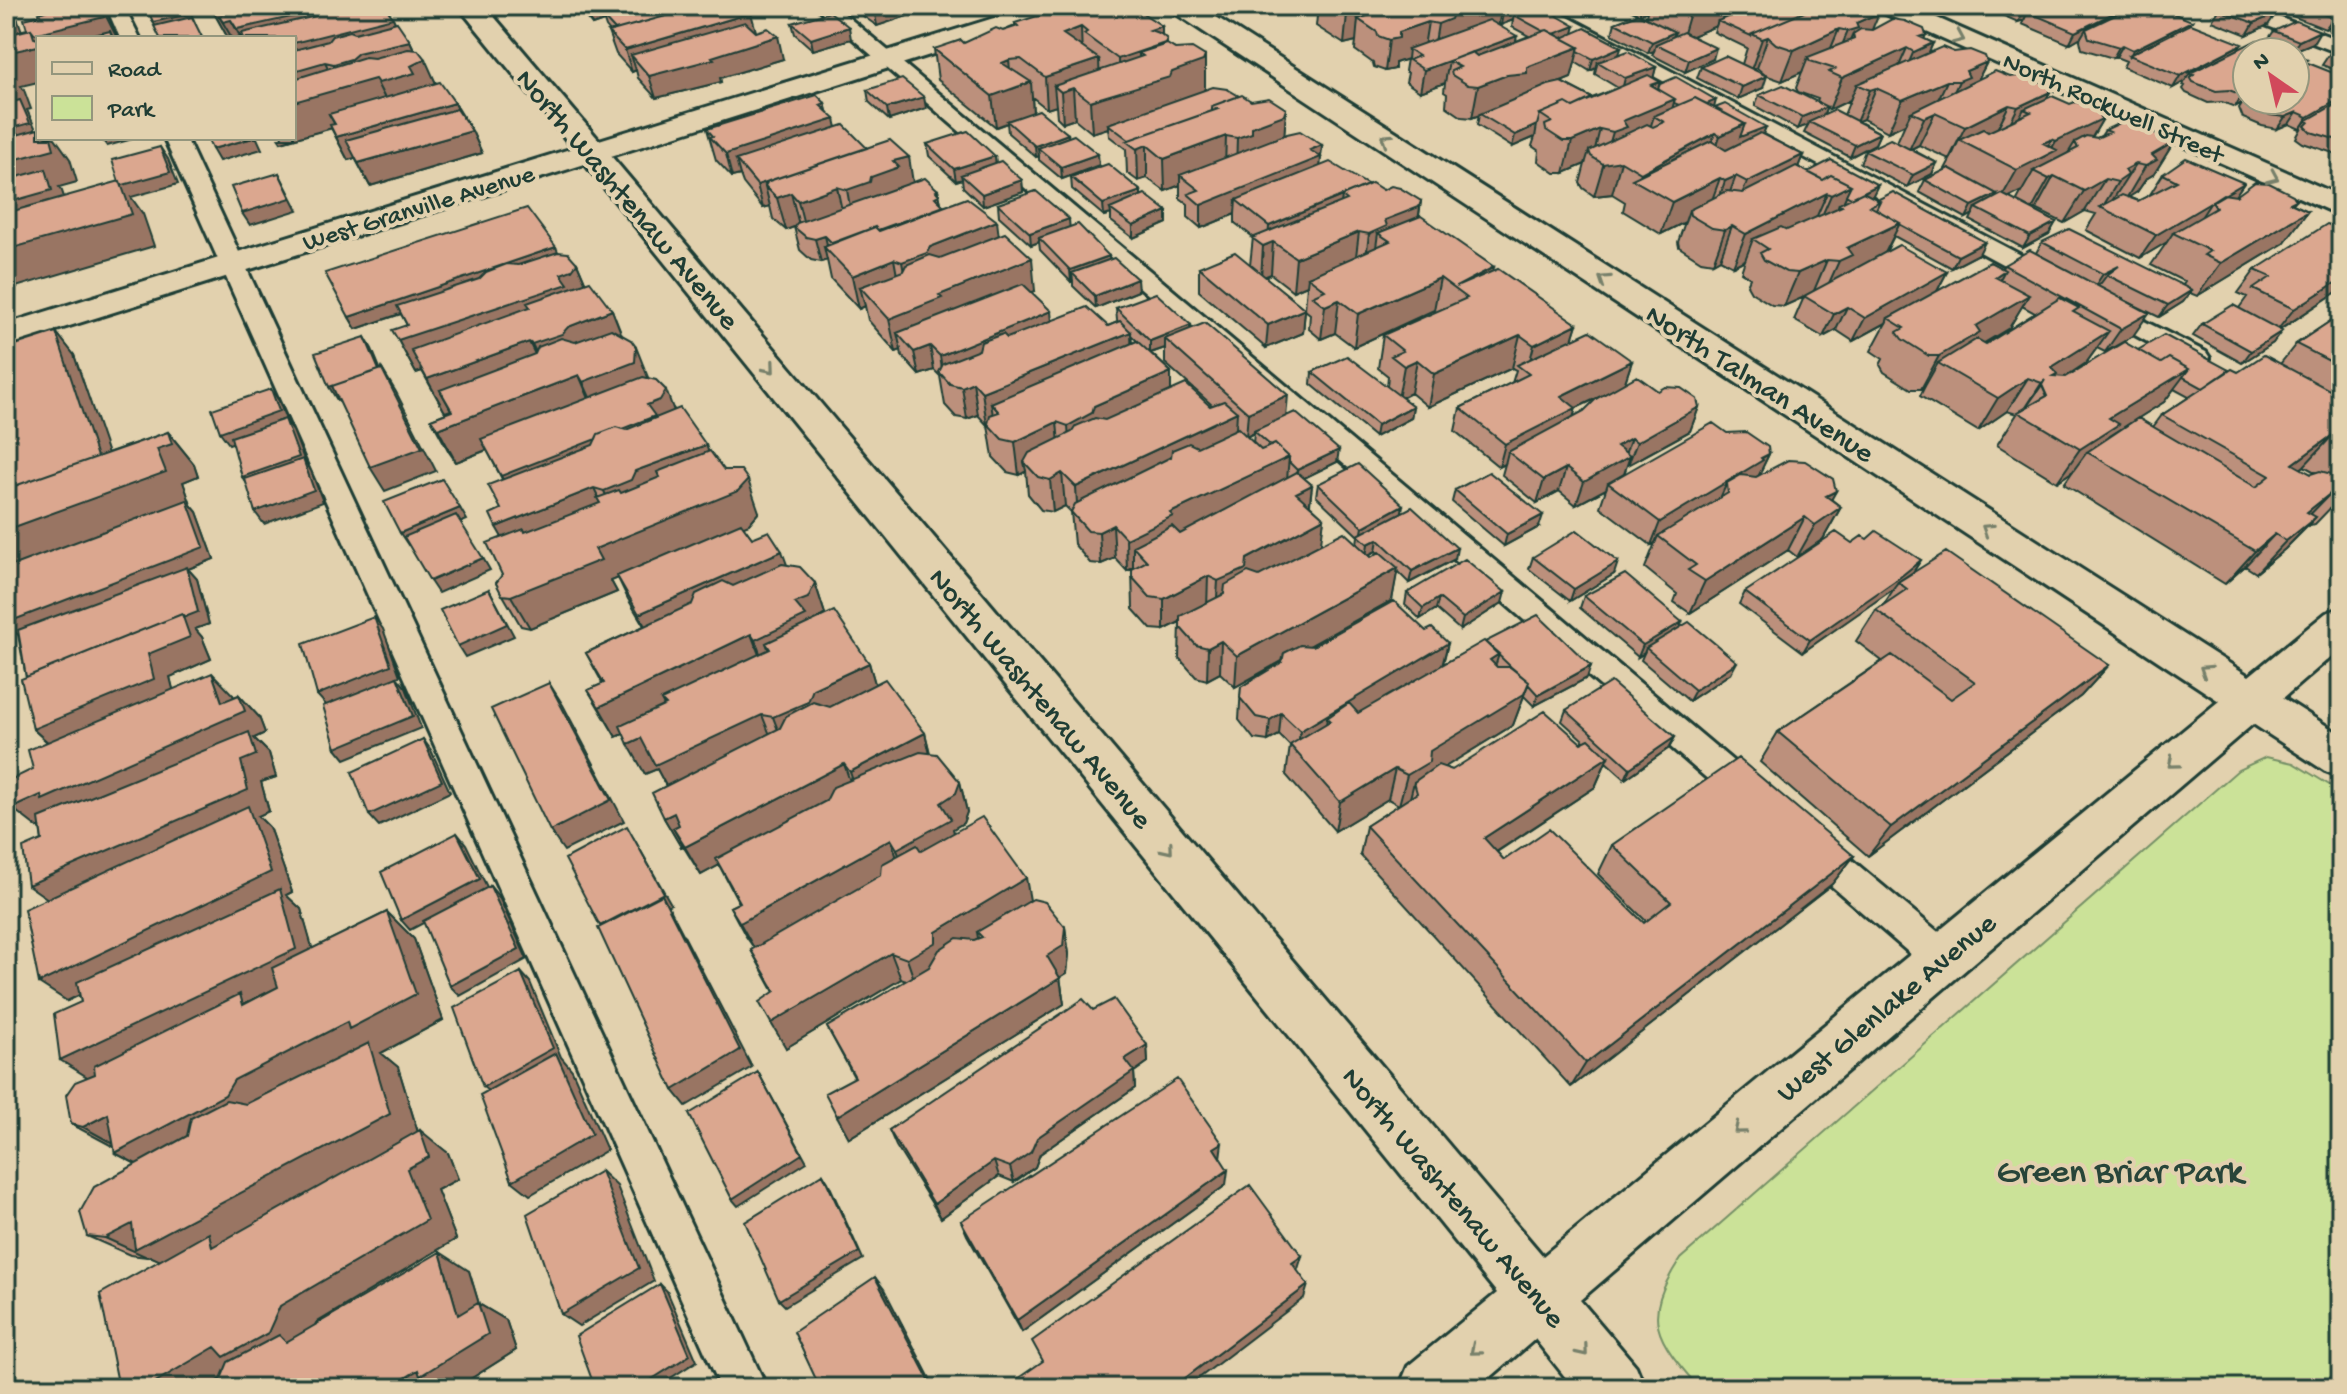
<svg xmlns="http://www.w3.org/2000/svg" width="2347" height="1394" viewBox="0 0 2347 1394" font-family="'Gochi Hand',sans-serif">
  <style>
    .green { fill: #cbe298; stroke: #759066; stroke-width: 2 }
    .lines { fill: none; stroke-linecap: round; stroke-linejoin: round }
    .lane-casing { stroke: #1f3d34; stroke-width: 6 }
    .street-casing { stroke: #1f3d34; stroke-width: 6 }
    .lane { fill: #e2d1ae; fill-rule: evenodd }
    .street { fill: #e2d1ae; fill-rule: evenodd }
    .wall { fill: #bc907b; stroke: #1f3d34; stroke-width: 2; fill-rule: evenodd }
    .shaded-wall { fill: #997564; stroke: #1f3d34; stroke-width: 2; fill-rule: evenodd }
    .building { fill: #dba78f; stroke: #1f3d34; stroke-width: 2 }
    .oneway { stroke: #77806b }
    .labels { text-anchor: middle; stroke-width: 8; stroke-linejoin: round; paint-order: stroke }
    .far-street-label { font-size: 26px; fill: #1f3d34; stroke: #e2d1ae }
    .street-label { font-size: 30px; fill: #1f3d34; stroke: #e2d1ae }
    .near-park-label { font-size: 36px; fill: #284539; stroke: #e2d1ae }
  </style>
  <rect width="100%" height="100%" fill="#e2d1ae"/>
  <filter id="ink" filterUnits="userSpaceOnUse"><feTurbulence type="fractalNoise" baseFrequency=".0125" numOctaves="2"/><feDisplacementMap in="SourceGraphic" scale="16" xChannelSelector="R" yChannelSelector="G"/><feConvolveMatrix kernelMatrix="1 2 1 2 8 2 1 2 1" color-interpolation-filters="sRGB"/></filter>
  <g filter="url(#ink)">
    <path class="green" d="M2266,757L2293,763L2341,792V1388H1699C1656,1338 1640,1320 1680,1259L2238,770Z"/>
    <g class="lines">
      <g class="lane-casing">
        <path id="lane" d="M106,6H124L140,38H120Z
          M815,6H835L1765,788L1770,798L1765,808L1753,812L1741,808Z
          M1524,6H1547L2061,276L2064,281L2061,286H2043Z
          M2224,6H2250L2341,41V54L2226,10Z
          M164,138H186L767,1388H721Z
          M2100,299L2206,352L2210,358L2206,364H2188L2091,311L2088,306L2091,301Z
          M1810,831L1822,835L1955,946L1960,958L1955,970L1942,975L1929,970L1798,857L1793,846L1798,835Z"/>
      </g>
      <g class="street-casing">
        <path id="street" d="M458,6H485L599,140L1033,6H1073L1069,11L611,156L1543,1256L2219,701L1172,11L1168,6H1199L2249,676L2326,613L2341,608V648L2283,698L2341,735V777L2325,771L2253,724L1580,1300L1636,1366L1645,1388H1574L1535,1339L1478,1388H1399L1408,1366L1497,1293L585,164L6,346V324L573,148Z
          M1875,6H1910L2341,196V216L1879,11Z"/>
      </g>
      <use href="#lane" class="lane"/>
      <use href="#street" class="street"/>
    </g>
    <path class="wall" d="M207,6H385L395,22L410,41L414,49L436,83L455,103L472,131L482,153L370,186L355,158L348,160L331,128L281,142L294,38H228L210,6Z
      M580,6H679L684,11L756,32L783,59L720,78L721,82L656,98L638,78L636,70L632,72L616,54L608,32H610L606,27L604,21L592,25L583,14Z
      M855,6H906L907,16L877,26L856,11Z
      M912,6H943L920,13Z
      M1318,6H1532L1531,10L1573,33L1619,54L1656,67L1653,78L1660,82V84L1714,108L1803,155L1798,167L1808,172L1872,197L1979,254L1952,268L1894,236L1886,252L1947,272L1937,291L2002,268L2004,265L2036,253L2042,242L2183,285L2185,282L2151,265L2167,242L2140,258L2086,230L2096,214L2085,211L2064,223L2036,209L2033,210L2056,222L2049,234L2023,248L1970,220L1973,214L1966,218L1919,192L1925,180L1944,171L1951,158L1949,159L1919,145L1911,149L1937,163L1932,174L1907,187L1860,163L1865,151L1897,142L1905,124L1888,132L1863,119L1858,121L1880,133L1875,144L1850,157L1804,133L1808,125L1797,129L1755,106L1759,95L1817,102L1818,99L1798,92L1796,88L1802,72L1782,81L1765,75L1757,68L1753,70L1763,88L1738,99L1697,78L1701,67L1742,64L1747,48L1714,32L1716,26L1691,36L1713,59L1685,72L1652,55L1654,51L1648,53L1612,34L1615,23L1638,14L1622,6H1752L1723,17V19L1752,6H1871L1873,29L1924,39L1933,43L1929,52H1954L1987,62L1978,79L2050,92L2046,99L2105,115L2092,137L2097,138L2101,136L2105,130L2174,142L2154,174L2146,179L2137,192L2128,197L2138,201L2149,196L2163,174L2244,183L2235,195L2296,200L2293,204L2308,211L2284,243L2197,296L2190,293L2183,302L2159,317L2122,299L2133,336L2105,352L2097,348L2086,363L2065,377L2138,350L2238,372L2280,364L2296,344L2341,314V497L2315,524L2309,525L2285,549L2256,573L2245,566L2225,584L2064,484L2073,471L2057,482L1997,445L2017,414L2007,411L1978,431L1920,396L1925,386L1921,389H1911L1884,372L1880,365L1883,359L1871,351L1886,323L1853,341L1836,330L1823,337L1794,320L1804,297L1784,306L1772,305L1751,292L1747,285L1750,278L1741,272L1745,260L1733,266L1720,259L1713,263L1701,261L1679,247L1678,242L1685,222L1661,234L1623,211L1625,202L1612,194L1594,196L1583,188L1580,183L1585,164L1564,173H1555L1538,161L1539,151L1532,146L1535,137L1512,147L1477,125L1479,115L1472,118L1462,117L1446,106L1447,94L1444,92L1445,83L1420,92L1406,82L1408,73L1405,71L1407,59L1395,63V69L1385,71L1374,67L1373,63L1355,50L1356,41L1344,44L1316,26ZM1647,11L1646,17L1640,14ZM1513,20L1512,27L1529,36L1516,41L1498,25L1499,24L1501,25ZM1575,62L1590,71L1596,68L1595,74L1618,88L1592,98L1561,82L1571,78ZM1850,100L1844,115H1824L1826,108L1829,110ZM2022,191L2016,202L2008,198ZM2022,306L2035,313L1986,344L1984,343L2009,328ZM2174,389L2189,397L2162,415L2153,427L2138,418L2164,402ZM2304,466L2315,472L2311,474L2301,469Z
      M1981,6H2133L2190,24L2238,49L2247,52V100H2295L2306,64L2341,76V152L2336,154L2303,143L2296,138L2302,127L2300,129L2289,124L2277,129L2262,126L2243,118L2239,108L2243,102L2235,107L2222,102L2208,103L2186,93L2183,89L2185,86L2183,85L2185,81L2173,88L2123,67L2126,61L2116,57L2113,58L2082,49L2080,40L2081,37L2069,44L2022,24L2024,20L2018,22Z
      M2177,6H2201L2191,11Z
      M2292,6H2341V35L2329,30L2333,25L2325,29L2287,14Z
      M1118,9L1162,26V34L1167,45L1175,49L1205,56V88L1204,90L1239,96L1251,101L1286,109L1284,135L1322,145L1320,166L1383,190L1421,201L1419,216L1493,271L1577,324L1572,339L1632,361L1625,382L1658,391L1699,407L1690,431L1628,465H1627L1624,474L1727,433L1769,454L1758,476L1836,491L1831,499L1841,507L1823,539L1797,557L1788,550L1690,613L1674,602L1677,594L1645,568L1655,543L1651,545L1600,507L1606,489L1576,505L1559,491L1537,503L1502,475L1505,464L1499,467L1455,431L1460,408L1512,383L1516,370L1512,368L1428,407L1411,393L1402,398L1413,406L1411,418L1375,437L1311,384L1312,372L1387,386L1388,376L1378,368L1383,335L1436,312L1434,310L1354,347L1335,333L1321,339L1309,329L1310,314L1305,310L1303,333L1266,348L1199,291V267L1250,265L1253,237L1235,223V214L1201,228L1188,217V204L1180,198V185L1165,191L1147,178L1138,181L1127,173L1126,149L1109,136L1108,128L1092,133L1075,119L1063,123L1057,117L1056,106L1047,109L1032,97L1033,112L1068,134V137L1099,165L1062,179L1039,160V156L1036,157L1008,133L1007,123L996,127L938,80L934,49L964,43L1003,31L1015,26V23ZM1271,274L1293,291L1307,285L1305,309L1265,277ZM1600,397L1584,411L1573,417L1576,408Z
      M2219,10L2268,25L2247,35L2212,21Z
      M792,23L851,39L813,50L795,34Z
      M2274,31L2313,43L2290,52L2266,42Z
      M2341,46V72L2322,65L2330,53Z
      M867,90L926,108L889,120L869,102Z
      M825,103L827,111L837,127L913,182L938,190L941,203L944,207L999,236L1035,291L1032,292L1052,320L1108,326L1118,322L1117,320L1116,308L1191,325V329L1337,462L1304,478L1312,485L1310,505L1324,518L1320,544H1357L1358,536L1316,496L1318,484L1402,512L1455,559L1409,583L1397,571L1392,600L1310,646L1426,631L1448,643L1443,664L1485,642L1587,678L1534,706L1524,696L1513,725L1444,767L1452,770L1584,741L1562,721L1566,710L1675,737L1669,748L1625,779L1606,762L1595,787L1497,852L1504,860L1644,923L1646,921L1598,874L1612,845L1854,856L1832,884L1571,1087L1360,855L1366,826L1399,805L1388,799L1335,831L1286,775L1290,746L1279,735L1268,741L1254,739L1239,720L1241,687L1282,661L1235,687L1220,673L1207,680L1196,677L1179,658L1180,622L1164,630L1151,629L1133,609L1132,569L1127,571L1115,558L1101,564L1090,563L1074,544L1071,512L1065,506L1053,512L1041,510L1028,494L1026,471L1019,475L1007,472L993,457L988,425H987L978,415L967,419L956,417L945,405L940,376L934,370L919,375L902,356L901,350L896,352L868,320L865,306L859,309L831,279L827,260L821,262L811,260L800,250L794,227L786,230L773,219L770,206L763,208L743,183L740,175L732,177L716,160L707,129ZM1131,335L1137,341L1132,343ZM1165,348V363L1212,405L1210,406L1171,390V372L1151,353ZM1254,433L1253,443L1247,437ZM1376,551L1378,553L1371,557L1369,554Z
      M927,144L995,156L996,163L1022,180L1023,192L983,206L963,187L962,179L956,181L929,156Z
      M1071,177L1141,196L1167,211V223L1133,238L1111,221V214L1104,216L1072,189Z
      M998,204L1069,219V228L1110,260L1138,291L1096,308L1073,286V281L1071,282L1040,250L1039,242L1031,245L999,216Z
      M2341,229V289L2280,330L2273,343L2242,363L2193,336L2202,324L2239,308L2247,297L2238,293L2255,270Z
      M558,252L577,263L585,282L612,310L621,335L648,378L759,512L749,524L743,526L752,538L787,565L815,583L825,614L869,663L875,684L925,733L930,753L960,782L967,812L963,823L953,829L954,833L1030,901L1065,927L1069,954L1067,973L1060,977L1064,1004L849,1138L854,1077L827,1027L906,981L901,979L786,1048L774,992L751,950L754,948L745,935L730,907L739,903L719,865L701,875L683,846L681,847L664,818L666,786L657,769L645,774L624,734L616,737L588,690L603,684L586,653L644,626L628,599L618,578L611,581L617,592L530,628L521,626L496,583L502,575L501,509L502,479L487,450L456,462L449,452L431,419L451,411V410L445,412L422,371L416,373L398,340L407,325L401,314L356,329L349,317Z
      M56,332L74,355L107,453L168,432L194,464L198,476L183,482L191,505L197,512L214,559L188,569L197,579L209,624L195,629L202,637L211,659L170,677L173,690L233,695V697L239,695L259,717L265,733L254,738L269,753L276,777L261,782L269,811L258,816L269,827L292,892L286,895L301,909L312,949L387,912L414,939L443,1020L381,1053L398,1067L418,1132L448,1153L458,1179L437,1190L456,1239L316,1323L315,1325L469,1271L479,1304L506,1320L516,1350L456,1388H119L160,1260L150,1256L147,1257L130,1255L87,1236L136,1164L115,1153L114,1147L71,1124L88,1077L81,1002L80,995L67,1001L47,898L42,840L40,827L38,828L33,769L47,742L33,729L26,677L18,635Z
      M1455,490L1539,527L1504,546L1452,502Z
      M1867,539L1921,560L1913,572L2109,665L2081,696L1868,856L1760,762L1778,732L1882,661L1856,641L1876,610L1884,604L1895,587L1803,652L1739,604L1745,592L1852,543Z
      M1533,557L1614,574L1570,601L1529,569Z
      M1407,593L1502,603L1460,630L1436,609L1420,619L1405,605Z
      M1584,596L1682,622L1679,628L1731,673L1689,701L1641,660L1644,653L1638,657L1580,608Z
      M1093,1010L1147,1045L1148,1062L1134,1072L1135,1088L1040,1154L1035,1167L1014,1182L999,1176L941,1218L896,1146L889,1130Z
      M1220,1158L1226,1185L1022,1332L967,1235L961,1221Z"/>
    <path class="shaded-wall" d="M6,6H13L24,37L31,29L101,6L117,38H38V82L21,86L24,90L31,109L27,110L38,134L55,138L70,159L77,182L59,187L62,191L69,213L6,249Z
      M186,6H188L196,25L160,34L153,22Z
      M223,6H383L393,18L404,42L410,41L420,62L425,59L439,90L393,115L377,83L391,110L329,114L336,127L281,142L278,138H294V38H242L231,20L241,38H232L219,16L232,38H228L212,9ZM325,62L334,64L346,87L339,89Z
      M586,6H660L602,16L604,21L592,25Z
      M901,6H906L907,16L877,26L875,14Z
      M919,6H943L920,13Z
      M1376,6H1446L1377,32L1358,19L1356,41L1344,44L1347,14Z
      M1475,6H1502L1498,27L1433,55L1438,24L1453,13Z
      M1504,6H1532L1530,14L1514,15L1513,20L1501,25Z
      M1642,6H1649L1647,11L1639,15Z
      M1699,6H1752L1723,17L1722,23L1718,21L1716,26L1682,40L1691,9Z
      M2026,6H2054L2028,12L2024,20L2018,22Z
      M2128,6H2133L2086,29L2081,37L2069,44L2075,32Z
      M751,13L757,35L631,55L636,70L632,72L625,50Z
      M1879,13L1866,44L1854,39L1853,34L1842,60L1835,62L1848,31L1856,23Z
      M2276,14L2268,25L2247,35L2254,23Z
      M2341,14V21L2337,19L2333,25L2325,29L2333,18Z
      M2192,21L2185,32L2130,56L2133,50Z
      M1428,22L1423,53L1408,49L1407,59L1395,63V69L1385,71L1389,40L1399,32Z
      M1162,26V44L1167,39V70L1139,53V83L1119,90L1118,59L1150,30Z
      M1575,26L1572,37L1560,42L1550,35Z
      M849,27L851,39L813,50L811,39Z
      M1081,27L1082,58L1063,34Z
      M1839,29L1826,60L1808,57L1802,72L1782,81L1794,50Z
      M2320,31L2313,43L2291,52L2299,41Z
      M1675,32L1671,43L1656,44L1654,51L1648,53L1652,42Z
      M1926,35L1919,49L1933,43L1919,74L1900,83L1920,37Z
      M778,36L783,59L720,78L721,82L656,98L649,76Z
      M1517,36L1512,58L1460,67L1449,61L1445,83L1420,92L1424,70Z
      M1768,37L1757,68L1751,70L1762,39Z
      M2242,44L2234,55L2194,75L2190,73L2185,81L2173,88L2180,76Z
      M2123,45L2116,57L2113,58L2119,47Z
      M1579,47L1571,78L1472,118L1478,86Z
      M1621,47L1618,59L1598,62L1596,68L1590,71L1593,59Z
      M1716,48L1713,59L1685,72L1689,60Z
      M1907,48L1893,80L1876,88L1863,119L1856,122L1870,90L1857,84L1850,100L1829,110L1842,78Z
      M1205,56V88L1202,93L1108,124V128L1092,133L1090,101L1172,72Z
      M1099,59L1100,90L1073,88L1075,119L1063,123L1061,92L1054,86L1056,106L1047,109L1045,77Z
      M1009,60L1012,89L1031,82L1033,114L1007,121V123L996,127L992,96L1002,63Z
      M1987,62L1971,93L1944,113L1959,81L1966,71Z
      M1656,67L1653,79L1622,90L1625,78Z
      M1767,76L1763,88L1738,99L1742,87Z
      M1947,81L1932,112H1911L1905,124L1888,132L1902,100Z
      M1660,82L1652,108L1675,99L1666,130L1664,122L1654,116L1647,138L1621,161L1612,194L1594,196L1613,132L1651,85Z
      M2050,92L2033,123L2031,112L2024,109L2010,134L2002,139L2018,107Z
      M2247,93V97L2243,102L2235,107L2242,95Z
      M924,97L926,108L889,120L887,108Z
      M2341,98V105L2309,122L2306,121L2300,129L2308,117Z
      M1716,100L1713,112L1689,111Z
      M455,103L465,125L348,160L336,137Z
      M825,103L829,121L835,119L840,141L736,160L740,175L732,177L726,154Z
      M2009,105L1993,137L1959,140L1951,158L1949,159L1965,127Z
      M1827,107L1822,119L1809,122L1808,125L1797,129L1802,117Z
      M1286,109L1284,141L1236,170L1237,138L1252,127Z
      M2297,112L2289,124L2277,129L2285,117Z
      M1935,113L1919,145L1909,150L1924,118Z
      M2105,115L2084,151L2078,148L2075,142L2064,160L2033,172L2022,191L1999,202L2017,170L2043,143L2052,139L2041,158L2048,155L2056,141Z
      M1212,119L1147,145V178L1138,181L1137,146Z
      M1745,124L1766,127L1761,139L1709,168L1720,136Z
      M1537,125L1535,137L1512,147L1515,135Z
      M1600,129L1593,157L1589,151L1585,164L1564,173L1572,141Z
      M472,131L482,153L370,186L358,163Z
      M1715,133L1704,165L1638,182L1641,173Z
      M1880,133L1875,144L1850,157L1855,145Z
      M1068,134L1069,146L1038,148L1039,156L1036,157L1035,146Z
      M1226,136L1225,168L1180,175V185L1165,191L1164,159Z
      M101,138H136L107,146Z
      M253,138H257L262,149L219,161L212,149Z
      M2174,142L2154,174L2146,179L2137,192L2126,199L2152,155Z
      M1322,145L1319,180L1236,200L1235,214L1201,228V205L1310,150Z
      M160,147L168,159L178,184L131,197L143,214L154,246L6,290V250L121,186Z
      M867,148L791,193L799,225L786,230L777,198L765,186L770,206L763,208L757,185Z
      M1098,154L1099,165L1062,179L1061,167Z
      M1803,155L1790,187L1734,214L1747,182Z
      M995,156L996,168L961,175L962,179L956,181L954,169Z
      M909,157L914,189L853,223L847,190L871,177L893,161Z
      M1937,163L1932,174L1907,187L1913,175Z
      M2136,164L2108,207L2102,208L2125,170Z
      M279,173L298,210L250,225L242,213Z
      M1736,176L1724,208L1714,213L1725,181Z
      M2054,176L2036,209L2031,211L2049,179Z
      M1720,178L1708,211L1689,210L1685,222L1661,234L1672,202Z
      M2105,179L2085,211L2064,223L2084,191Z
      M1022,180L1023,192L983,206L982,194Z
      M2244,183L2228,206L2216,208L2212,202Z
      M1851,185L1842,205L1839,204L1831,220L1817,227L1831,195Z
      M1878,185L1872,197L1852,198Z
      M837,187L844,220L806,233L798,201Z
      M938,190L947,229L834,245L935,197L936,191Z
      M1141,191V203L1110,209L1111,214L1104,216L1103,204Z
      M1827,193L1813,225L1753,239L1745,260L1733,266L1746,234Z
      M1997,194L1991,206L1976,208L1973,214L1966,218L1972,206Z
      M1342,196L1339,219L1273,242L1271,274L1261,278L1263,246L1268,244L1269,226Z
      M1421,201L1416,233L1390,241L1378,233L1374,262L1365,266L1369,234L1385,220Z
      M2211,202L2196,225L2173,233L2167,242L2140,258L2156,235Z
      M1167,211V223L1133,238V226Z
      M2308,211L2284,243L2197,296L2221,263Z
      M1069,219L1070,231L1039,238V242L1031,245L1030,233Z
      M997,221L1001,254L908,295L902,262L930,247Z
      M2056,222L2049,234L2023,248L2030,236Z
      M1900,223L1884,255L1824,294L1839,261L1847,248Z
      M1732,226L1720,259L1713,263L1725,230Z
      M1359,232L1355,264L1308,277L1307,285L1293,291L1296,258Z
      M825,236L829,253L824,247L827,260L821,262L815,239Z
      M1985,242L1979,254L1952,268L1958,256Z
      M556,247L561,259L356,329L349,317Z
      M1109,256L1110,268L1072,273L1073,281L1071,282L1070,270Z
      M1032,258L1035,291L947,327L897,333L901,350L896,352L889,319L939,295Z
      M894,259L900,292L860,287L865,306L859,309L852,276Z
      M1827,260L1813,293L1784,306L1798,273Z
      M577,263L591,296L540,331L416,373L398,340L561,274Z
      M2119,266L2107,275L2101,283L2095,286L2103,274Z
      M1494,267L1487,299L1467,298L1456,287Z
      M2005,270L1987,303L1995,277Z
      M1947,272L1935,295L1888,318L1886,323L1853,341L1865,318Z
      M1440,278L1434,310L1354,347L1358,314Z
      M1137,279L1138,291L1096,308L1095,296Z
      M2341,279V289L2276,332L2294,309Z
      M2192,290L2183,302L2159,317L2168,305Z
      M2029,295L2009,328L1969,352L1938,363L1925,386L1921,389L1939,356L1976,326Z
      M1339,300L1335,333L1321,339L1325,306Z
      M1847,307L1836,330L1823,337L1834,314Z
      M1305,309L1303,333L1266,348L1268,325Z
      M612,310L625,343L548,377L532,344L568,327Z
      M1051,311L1053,334L943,376L940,356Z
      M2149,313L2133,336L2105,352L2121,329Z
      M1577,324L1567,356L1529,374L1527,372L1534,345Z
      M1191,325V338L1165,339V348L1150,353V341Z
      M2109,331L2086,363L2047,389L2042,385L2021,415L2052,367Z
      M2282,331L2273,343L2242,363L2251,351Z
      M56,332L74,355L118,483L6,524Z
      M1131,332L1132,365L999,412L991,403L994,422L987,425L982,392Z
      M1520,335L1512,368L1428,407L1434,374Z
      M365,337L372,349L386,383L337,400L329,387Z
      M529,342L545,375L440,390L451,410L445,412L427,379Z
      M930,346L934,370L919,375L914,352Z
      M636,347L649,380L598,415L583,382Z
      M1417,360L1411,393L1398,399L1404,366Z
      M1632,361L1624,385L1576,408L1569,431L1508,452L1505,464L1499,467L1505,444L1561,396Z
      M382,369L396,392L436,471L385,491L370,467Z
      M2189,369L2164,402L2110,436L2095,456L2087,452L2073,471L2057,482L2080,449L2109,418Z
      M1171,372V405L1070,458L1068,426L1094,406Z
      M579,375L593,408L456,462L438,429Z
      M2028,378L2007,411L1978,431L1998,398Z
      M973,382L978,415L967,419L962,387Z
      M271,389L279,401L287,423L293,431L305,462L311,471L323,502L264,524L255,512L251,489L242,477L286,423L229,444L220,432Z
      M666,390L675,414L514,500L501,476L647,405Z
      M1288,395L1286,418L1254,431V433L1246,437L1248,413Z
      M1413,406L1411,418L1375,437L1377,425Z
      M1699,407L1690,431L1628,465L1637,442Z
      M1237,412L1235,445L1078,520L1076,487Z
      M1057,422L1060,455L1024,462L1026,471L1019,475L1015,442Z
      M168,432L194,464L198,476L183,482L191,505L197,512L214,559L188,569L197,579L209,624L195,629L202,637L211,659L170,677L176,701L58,751L33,729L39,690L187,569L18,635L6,624V530L157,449Z
      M2334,434L2304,466L2264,497L2293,464Z
      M1631,438L1623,460L1630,456L1622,480L1608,483L1606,489L1576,505L1584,482L1617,446Z
      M706,445L718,478L660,477L657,472L667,497L619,524L604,491L635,471Z
      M1339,450L1337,462L1296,482L1297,470Z
      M1769,454L1758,477L1728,493L1727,483L1717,505L1658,536L1655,543L1651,545L1660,522Z
      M1289,457L1286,490L1173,544L1133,546V568L1127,571L1126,539L1170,513Z
      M1566,468L1559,491L1537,503L1544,480Z
      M1062,473L1065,506L1053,512L1050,480Z
      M748,480L759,512L749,524L611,581L617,592L530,628L511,596L595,549Z
      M1312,485L1308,518L1296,493Z
      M594,488L610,521L515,560L496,527Z
      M1836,491L1819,522L1841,507L1823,539L1797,557L1815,525L1826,496Z
      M2331,493L2300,525L2307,512Z
      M1403,505L1401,517L1361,538L1363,527Z
      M460,508L467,520L408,545L400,533Z
      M1543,515L1539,527L1504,546L1507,534Z
      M1805,517L1788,550L1690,613L1705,581Z
      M2316,517L2285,549L2256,573L2286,541Z
      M1324,518L1320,551L1216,613L1218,581L1247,559Z
      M1113,525L1115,558L1101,564L1099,532Z
      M2275,534L2245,566L2225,584L2255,551Z
      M1378,539L1376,551L1366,556L1368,544Z
      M1457,548L1455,559L1409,583L1412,571Z
      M782,551L790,573L650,637L639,614Z
      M483,558L490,570L438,593L430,581Z
      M1921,560L1913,572L1898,582L1892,590L1803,652L1810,640Z
      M1618,562L1614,574L1570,601L1574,589Z
      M1398,568L1392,600L1235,687L1237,656Z
      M1208,576L1207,608L1164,630V599Z
      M815,583L825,614L770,649L766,643L775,667L767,671L755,640L795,603Z
      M489,589L514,636L465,657L458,646Z
      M1505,592L1502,603L1460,630L1463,618Z
      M1439,598L1436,609L1420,619L1423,608Z
      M374,617L383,629L400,676L397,677L406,688L421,728L345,759L336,748L327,706L317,695Z
      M1682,622L1677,634L1646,648L1644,653L1638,657L1643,645Z
      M751,634L763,665L666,705L661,700L667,712L616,737L599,707Z
      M1221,641L1220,673L1207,680L1208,648Z
      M1448,643L1442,666L1328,734L1330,721L1327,718L1324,737L1297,753L1300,731Z
      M1499,654L1489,686L1490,660Z
      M1737,662L1731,673L1689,701L1695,690Z
      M869,663L878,694L785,748L773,717L813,689Z
      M2109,665L2081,696L1868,856L1891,827Z
      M1591,666L1587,678L1534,706L1538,695Z
      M212,673L233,695L239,714V695L259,717L265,733L254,738L269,753L276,777L261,782L269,811L258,816L269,827L292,892L286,895L301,909L318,968L89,1078L60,1060L282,897L67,1001L39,983L55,904L28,885L63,817L38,828L12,808L222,702Z
      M1529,682L1513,725L1424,780L1414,782L1410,798L1399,805L1407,775L1430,751Z
      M549,683L563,705L624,821L564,851L550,831Z
      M1281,713L1279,735L1268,741L1270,720Z
      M762,715L774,745L671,795L657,769L645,774L628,744L641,738Z
      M925,733L932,763L860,802L850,772Z
      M1675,737L1669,748L1625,779L1630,768Z
      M423,739L431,750L450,792L379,826L369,815Z
      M1608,757L1595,787L1473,867L1484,838Z
      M844,764L854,793L701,875L685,847Z
      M1395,769L1388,799L1335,831L1340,802Z
      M960,782L967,812L963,823L953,829L958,848L906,877L897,849Z
      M674,813L690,842L673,828L683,846L681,847L664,818Z
      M457,833L466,844L488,889L410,930L401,920Z
      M633,837L671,904L668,905L752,1067L686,1106L673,1090L667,906Z
      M891,839L900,868L755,950L740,923Z
      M1854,856L1832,884L1571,1087L1586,1063Z
      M1026,878L1031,906L977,932L978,938L916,985L907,959L936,932Z
      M490,886L499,897L527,959L460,996L450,986Z
      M387,912L414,939L443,1020L381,1053L398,1067L419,1136L176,1268L150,1256L147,1257L105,1238L156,1174L115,1153L123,1149L83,1127L108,1114L234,1080Z
      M1065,927L1069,954L1067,973L1051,983L1047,956Z
      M891,953L901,979L786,1048L771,1023Z
      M521,972L530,982L561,1057L572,1070L607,1150L530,1195L512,1181L493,1095L483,1087Z
      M1060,978L1064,1004L849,1138L837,1116Z
      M1147,1045L1148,1062L1134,1072L1135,1088L1040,1154L1035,1167L1014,1182L1010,1167L1037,1138L1125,1059Z
      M758,1072L807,1162L738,1206L732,1199Z
      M420,1130L448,1153L458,1179L437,1190L456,1239L316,1323L306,1347L212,1388H145L280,1306L407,1169Z
      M1222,1143L1220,1158L1214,1148Z
      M994,1161L999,1176L941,1218L934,1204Z
      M1228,1170L1226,1185L1022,1332L1017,1320Z
      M601,1171L617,1186L654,1281L579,1326L561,1314Z
      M823,1174L828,1182L863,1259L785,1306L779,1300Z
      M440,1252L469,1271L479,1304L506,1320L516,1350L456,1388H389L458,1315Z
      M1302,1256L1298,1269L1289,1276L1292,1263Z
      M875,1277L884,1289L935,1388H925Z
      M660,1284L667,1291L697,1361L655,1388H638Z
      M1308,1285L1304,1298L1186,1388H1172Z"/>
    <path class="building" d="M59,6H98L104,17L35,34L31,29L19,32V31L27,29L24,19L40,15L39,13Z
      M146,6H186L189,14L153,22Z
      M256,6H335L333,9L344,6H385L393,18L294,43V38H244L242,33L316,16L313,12L237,29L231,20L223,22L219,16Z
      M639,6H679L684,11L615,30L602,16Z
      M701,6H744L751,13L625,50L608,32Z
      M863,6H901L875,14Z
      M1069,6H1116L1118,9L1126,6H1132L1162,26L1150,30L1161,34L1167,39L1165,43L1118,59L1084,34L1087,32L1081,27L1063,34L1099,59L1045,77L1021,59L1009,60L1002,63L1031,82L992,96L934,49L961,40L964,43L996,28L1003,31L1018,26L1015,23Z
      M1335,6H1376L1347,14Z
      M1392,6H1475L1453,13L1451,19L1438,24L1428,22L1399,32V38L1389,40L1378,36L1377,32L1358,19L1386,10Z
      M1540,6L1575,26L1554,34L1547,30L1543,31L1514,15Z
      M1682,6H1699L1691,9Z
      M1752,6H1810L1809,10L1752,34L1751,36L1718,21Z
      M1814,6H1871L1878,9L1879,13L1856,23L1858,28L1848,31L1839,29L1794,50L1776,44L1768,37L1762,39L1752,34L1816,7Z
      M2041,6H2128L2075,32L2028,12Z
      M2134,6H2155L2192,21L2133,50L2123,45L2119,47L2089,38L2086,29Z
      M2226,6H2255L2276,14L2254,23L2219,10Z
      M2302,6H2341V14L2333,18Z
      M830,12L849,27L811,39L792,23Z
      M1638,14L1675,32L1652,42L1615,23Z
      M192,17L202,37L197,38H160L154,26Z
      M1892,19L1905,21L1924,29L1926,35L1920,37L1933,43L1914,52L1907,48L1842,78L1829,72L1835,69L1810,61L1808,57L1854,39L1853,34L1861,29L1872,30Z
      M1489,20L1517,36L1424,70L1409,60L1419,56L1408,49Z
      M2296,21L2320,31L2299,41L2274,31Z
      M397,22L410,41L358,53L351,59L334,64L325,62L294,71V50L328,41L332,36L350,31L355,33Z
      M745,22L756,32L768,28L778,36L712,57L714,59L649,76L631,55Z
      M2191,24L2242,44L2180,76L2129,55Z
      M1585,28L1621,47L1593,59L1578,51L1579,47L1562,38Z
      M31,29L34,38L38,39V46L6,53V35Z
      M1547,30L1579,47L1527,67V73L1507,75L1478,86L1468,85L1452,75L1451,71L1460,67L1449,61L1472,52L1477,56Z
      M110,31L113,38H82Z
      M1683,32L1716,48L1689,60L1656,44Z
      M2257,40L2288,52H2247V93L2242,95L2229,90L2216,91L2193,82L2190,77L2194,75L2190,73Z
      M1167,44L1175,49L1192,48L1205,56L1203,61L1172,72L1170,77L1090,101L1073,88L1061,92L1054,86L1143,56L1139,53Z
      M2341,46V57L2330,53Z
      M1942,47L1954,52L1970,50L1985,56L1987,62L1966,71L1969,77L1959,81H1947L1902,100L1876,88L1870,90L1857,84Z
      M408,49L418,50L425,59L411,66L415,73L378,83L375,79L294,102V79L365,57L374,58Z
      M1628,51L1656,67L1625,78L1598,62Z
      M2295,55L2308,60L2295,67Z
      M1725,56L1767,76L1742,87L1701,67Z
      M2308,63L2341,76V98L2308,117L2297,112L2285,117L2270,115L2251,106L2249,100H2295V70Z
      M6,68H8L15,87L6,89Z
      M1995,71L2010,77L2025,75L2050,86V92L2018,107L2009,105L1965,127L1935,113L1924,118L1911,112Z
      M1648,75L1660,82L1651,85L1675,99L1623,121L1627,127L1613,132L1600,129L1572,141H1563L1546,130L1545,125L1552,122L1540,114L1566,103L1573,107Z
      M1676,77L1716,100L1707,104L1695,98L1679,105L1674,103L1675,99L1658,89L1660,84Z
      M902,79L924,97L887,108L867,90Z
      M440,82L455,103L336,137L330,125L335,124L329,114Z
      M1561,82L1592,98L1573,107L1566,103L1540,114L1537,125L1515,135L1480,114L1548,85Z
      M1783,85L1827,107L1802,117L1759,95Z
      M1213,87L1227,89L1239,96L1212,106V111L1129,140L1108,124Z
      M817,95L825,103L820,105L835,119L726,154L710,137L713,136L707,129Z
      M1242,95L1251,101L1269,98L1286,109L1284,115L1252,127V133L1237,138L1226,136L1164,159L1147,145L1137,149L1126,141L1218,109L1212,106Z
      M2052,96L2070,104L2075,102L2090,104L2103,110L2105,115L2100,117L2102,119L2056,141L2052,139L2043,143L2057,150L2017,170L1959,140L1983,129L1988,132L2031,112L2024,109Z
      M1695,98L1745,124L1720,136L1715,133L1641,173L1621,161L1603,164L1591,156L1589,151L1647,124L1653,127L1664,122L1654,116Z
      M20,100L30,123L12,128L7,121L6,122V104Z
      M2341,101V141L2311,132L2305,126L2309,122L2306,121Z
      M1725,104L1766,127L1740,137L1745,124L1715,108Z
      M457,109L472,131L358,163L346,140Z
      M1039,110L1068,134L1035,146L1007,121Z
      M1835,110L1880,133L1855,145L1809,122Z
      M2126,120L2174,142L2152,155L2157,160L2146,166L2136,164L2125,170L2128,175L2118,182L2105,179L2084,191L2054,176L2049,179L2033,171L2078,148L2075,142L2086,136L2097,138L2110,132L2105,130Z
      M7,121L13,136L6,138V122Z
      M844,125L867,148L757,185L736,160Z
      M38,129V138H51L54,149L6,162V138Z
      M968,131L995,156L954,169L927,144Z
      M1300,131L1322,145L1310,150L1321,157L1201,205L1188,194L1199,190L1180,175L1287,134Z
      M1760,133L1803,155L1747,182L1736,176L1725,181L1720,178L1672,202L1632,179L1711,141L1726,150Z
      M1074,135L1098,154L1061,167L1038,148Z
      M207,138H253L212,149Z
      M1890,139L1937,163L1913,175L1865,151Z
      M890,140L909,157L893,161L899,167L871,177L870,182L847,190L837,187L798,201L791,193L777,198L765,186L768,181Z
      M160,147L170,172L123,185L119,182L112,160Z
      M2186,158L2244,183L2156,235L2100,207L2122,195L2138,201L2177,181L2163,174Z
      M1831,160L1878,185L1851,198L1846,195L1851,185L1831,175L1823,180L1808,172Z
      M1001,161L1022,180L982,194L961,175Z
      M1330,162L1368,185L1269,226L1236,200Z
      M1108,164L1141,191L1103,204L1071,177Z
      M1796,166L1823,180L1831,175L1851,185L1831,195L1827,193L1746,234L1732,226L1725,230L1712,228L1690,215L1689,210L1727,191L1743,193Z
      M1949,168L1997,194L1972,206L1925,180Z
      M46,169L52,190L6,203V180Z
      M279,173L291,198L242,213L231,187Z
      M925,178L938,190L936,191L939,195L935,197L944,206L878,230L875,227L832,243L825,236L815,239L806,237L794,227L797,223Z
      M120,181L132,214L6,250V213Z
      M2255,182L2269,183L2293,195L2296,200L2290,203L2308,211L2221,263L2204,255L2210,251L2173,233L2216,208L2212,201L2223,194L2236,196Z
      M1372,183L1383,190L1391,186L1400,188L1421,201L1419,207L1385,220L1387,226L1369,234L1359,232L1296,258L1273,242L1263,246L1252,238L1347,200L1342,196Z
      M1036,191L1069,219L1030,233L998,204Z
      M1863,192L1880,201L1870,206L1900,223L1847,248L1852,255L1839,261L1827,260L1798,273L1786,272L1764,260L1760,253L1768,249L1753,239L1781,227L1787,230L1842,206L1839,204Z
      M1893,192L1985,242L1958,256L1899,224L1900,223L1876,209L1880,201L1877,200Z
      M1145,194L1167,211L1133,226L1110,209Z
      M2002,194L2056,222L2030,236L1976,208Z
      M967,198L997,221L930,247L927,253L902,262L894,259L852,276L824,247L875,227L879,231Z
      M527,208L556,247L349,317L325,273Z
      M1421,216L1494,267L1456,287L1498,269L1577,324L1534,345L1520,335L1434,374L1417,360L1404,366L1391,356L1403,351L1383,335L1467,298L1440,278L1358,314L1339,300L1325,306L1312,296L1325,290L1308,277L1390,241L1378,233Z
      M1078,224L1109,256L1070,270L1039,238Z
      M2327,224L2341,229V279L2294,309L2253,289L2271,277L2255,270Z
      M2069,229L2192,290L2168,305L2107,275L2119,266L2103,274L2042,242Z
      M1005,233L1032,258L939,295L942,298L889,319L860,287L903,271L906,265L930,255L940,258Z
      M1899,245L1947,272L1865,318L1847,307L1834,314L1804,296Z
      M2030,250L2149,313L2121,329L2004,265Z
      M558,252L568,253L577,263L572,270L561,274L568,284L398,340L392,330L407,325L397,306L479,279L486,272L507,264L518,265Z
      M1235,252L1305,309L1268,325L1199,267Z
      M1114,258L1137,279L1095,296L1072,273Z
      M1990,262L2005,270L1995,277L2029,295L1976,326L1980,332L1939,356H1929L1902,339L1897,332L1904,328L1888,318Z
      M590,281L612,310L568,327L562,334L532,344L529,342L427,379L411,350L530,307L527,303Z
      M1023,284L1051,311L940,356L930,346L914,352L897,333Z
      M1156,293L1191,325L1150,341L1116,308Z
      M2060,298L2079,308L2073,312L2109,331L2052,367L2057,374L2053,376L2066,377L2124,342L2161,363L2169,358L2189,369L2109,418L2119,424L2080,449L2018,412L2047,396L2042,385L2045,380L2042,383L2028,378L1998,398L1938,363L1977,339L1986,344Z
      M2233,305L2282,331L2251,351L2202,324Z
      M1087,307L1108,326L1120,321L1131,332L982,392L973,382L962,387L950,384L939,372L943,364L979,350L981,342L1003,334L1007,338Z
      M2341,314V367L2296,344Z
      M1205,323L1288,395L1248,413L1165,339Z
      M611,329L631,340L636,347L635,362L583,382L579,375L438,429L431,419L452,411L440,390L535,354L538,347L561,338L575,342Z
      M1590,331L1632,361L1561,396L1576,408L1505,444L1460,408L1529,374L1517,365Z
      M56,332L97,457L6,489V348Z
      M2164,335L2229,370L2203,388L2183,377L2189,369L2169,358L2161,363L2138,350Z
      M365,337L379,370L329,387L315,353Z
      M1137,341L1171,372L1094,406L1092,413L1068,426L1057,422L1015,442L1002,439L988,424L990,415L999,412L991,403Z
      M2264,355L2341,396V438L2334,434L2293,464L2311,474L2320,471L2340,476L2341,478V492L2331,493L2307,512L2316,517L2286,541L2275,534L2255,551L2087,452L2138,418L2256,487L2270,476L2162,415L2232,369L2238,372Z
      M1347,356L1413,406L1377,425L1312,372Z
      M382,369L422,448L370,467L332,386Z
      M1637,376L1658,391L1665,387L1681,388L1697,399L1699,407L1637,442L1631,438L1617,446L1630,456L1584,482L1566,468L1544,480L1508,452L1584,411L1596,399Z
      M643,377L656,380L666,390L660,400L647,405L655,416L622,429L616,427L598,434L596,439L501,476L481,439Z
      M1186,384L1210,406L1224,401L1237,412L1076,487L1062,473L1050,480L1038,477L1024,462L1029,453L1072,432L1076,426L1095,418L1105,420Z
      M271,389L279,411L220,432L212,409Z
      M680,408L706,445L635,471L631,480L604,491L594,488L496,527L490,514L501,509L488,485L593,445L598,434L616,427L626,430Z
      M1295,412L1339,450L1297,470L1289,462V457L1275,444L1271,446L1254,431Z
      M285,419L299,457L242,477L231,437Z
      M1713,423L1727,433L1746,432L1768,447L1769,454L1761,458L1763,460L1660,522L1608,483Z
      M1238,428L1261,450L1275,444L1289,457L1170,513L1173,516L1126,539L1113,525L1099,532L1088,531L1071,512L1075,504L1171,457L1172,450L1189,443L1197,447Z
      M168,432L172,444L157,449L166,472L6,530V489Z
      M710,451L724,470H741L748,480L738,491L595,549L601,560L511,596L502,595L496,583L502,575L487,543L524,529L525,532L600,503L597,498L619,490L621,493L660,477L657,472Z
      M303,459L314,490L255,512L245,479Z
      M1788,460L1805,461L1833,479L1836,491L1826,496L1841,507L1815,525L1805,517L1705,581L1688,570L1696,565L1658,536L1728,493L1727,483L1741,475L1756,477Z
      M1358,464L1403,505L1363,527L1318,484Z
      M1297,472L1312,485L1296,493L1324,518L1247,559L1246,569L1218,581L1208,576L1164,599L1150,597L1132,577V569L1147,561L1133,546L1172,526L1180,534Z
      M1489,472L1543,515L1507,534L1455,490Z
      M442,479L460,508L400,533L384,502Z
      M187,500L204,547L6,623V568Z
      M1412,507L1457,548L1412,571L1378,539L1368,544L1358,535Z
      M456,515L483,558L430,581L404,537Z
      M741,523L752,538L769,531L782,551L639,614L617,576Z
      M1577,530L1618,562L1574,589L1533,557Z
      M1876,531L1921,560L1899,578L1810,640L1745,592L1836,532L1852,543L1862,536L1867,539Z
      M1344,532L1371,557L1380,552L1398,568L1237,656L1221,641L1208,648L1196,645L1180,627V616L1224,594L1225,585L1248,572L1259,576Z
      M1946,552L2109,665L1891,827L1778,732L1892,655L1951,699L1975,682L1876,610L1907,589L1898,582Z
      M1465,559L1505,592L1463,618L1439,598L1423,608L1407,593Z
      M782,564L800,567L815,583L808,598L795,603L806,616L755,640L751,634L599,707L588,690L604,683L586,653L692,604L696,594L723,581L733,586Z
      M187,567L198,612L185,617L182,614L26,677L18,630Z
      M1625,574L1682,622L1643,645L1584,596Z
      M489,589L507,624L458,646L440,610Z
      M1394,601L1426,631L1432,628L1448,643L1300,731L1281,713L1270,720L1256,717L1240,698L1241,687L1282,662L1284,653L1300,645L1313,646Z
      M834,611L869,663L813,689L808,702L773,717L762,715L655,765L641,738L628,744L620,726L666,705L661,700L770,649L766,643Z
      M182,614L190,637L148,654L154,679L33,729L21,679Z
      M1538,615L1591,666L1538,695L1528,684L1529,682L1511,667L1485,642Z
      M374,617L391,665L317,695L303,644Z
      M1689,622L1737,662L1695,690L1646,648Z
      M1484,641L1499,654L1490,660L1497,667H1510L1529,682L1524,694L1430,751L1429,762L1407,775L1395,769L1340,802L1290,745L1330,721L1327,718L1349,703L1358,713Z
      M212,673L222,702L239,695L245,711L42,800L41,795L12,808L8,781L33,769L28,750Z
      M397,677L413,716L336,748L323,706Z
      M885,679L925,733L850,772L844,764L685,847L673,828L679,825L674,813L664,818L652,793L780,728L786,716L813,702L830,707Z
      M1611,682L1675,737L1630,768L1566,710Z
      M549,683L611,800L550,831L491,709Z
      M1545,711L1581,743L1589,739L1608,757L1484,838L1504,860L1549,829L1644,923L1671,902L1612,845L1738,758L1854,856L1586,1063L1366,826L1417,793L1414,782L1438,765L1452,770Z
      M249,732L256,755L241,761L248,790L28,885L23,848L42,840L39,818Z
      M423,739L442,781L369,815L352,772Z
      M920,752L937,754L960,782L956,793L941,803L951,819L897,849L891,839L740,923L730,907L740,902L716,859L826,801L833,787Z
      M248,806L271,872L39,983L24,909Z
      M982,817L1026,878L936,932V942L907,959L891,953L771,1023L759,1002L775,991L751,950L881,875L882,864L917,845L921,851Z
      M627,826L664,893L600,926L565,859Z
      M457,833L480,879L401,920L381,872Z
      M490,886L519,949L450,986L423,921Z
      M280,889L296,949L60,1060L54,1014L81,1002L77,982Z
      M662,895L740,1050L673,1090L598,928Z
      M1033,899L1045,902L1065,927L1063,946L1047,956L1060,978L837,1116L825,1093L855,1077L827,1027L929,967L939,950L957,938L974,940L982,937L977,932Z
      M387,912L416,994L349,1029L347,1022L234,1080L225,1095L115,1153L108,1114L83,1127L71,1124L66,1095L75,1082L95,1074L94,1066L240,994L243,1005L278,987L272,968Z
      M521,972L553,1048L483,1087L454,1008Z
      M1083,999L1093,1010L1114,999L1147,1045L1125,1059L1134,1071L1037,1138L1031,1152L1010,1167L994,1161L934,1204L889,1130Z
      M369,1043L390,1114L135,1249L132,1224L105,1238L87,1236L80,1212L94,1187L187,1136L191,1118L226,1100L246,1104Z
      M556,1053L592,1134L512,1181L480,1095Z
      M758,1072L802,1154L732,1199L689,1114Z
      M1177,1079L1222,1143L1214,1148L1228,1170L1017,1320L961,1221Z
      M420,1130L429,1157L407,1169L427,1220L280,1306L268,1333L224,1357L215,1347L145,1388H119L100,1294L209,1233L212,1247Z
      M601,1171L639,1268L561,1314L527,1214Z
      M823,1174L859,1252L779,1300L745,1222Z
      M1250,1185L1302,1256L1292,1263L1308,1285L1172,1388H1008L1007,1386L1043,1361L1032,1341Z
      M440,1252L458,1315L478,1303L488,1334L420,1376L418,1370L389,1388H206L221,1379L228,1362L279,1335L286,1342Z
      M875,1277L931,1384L925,1388H820L794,1332Z
      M660,1284L690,1355L638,1388H595L576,1336Z"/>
    <defs><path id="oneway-chevron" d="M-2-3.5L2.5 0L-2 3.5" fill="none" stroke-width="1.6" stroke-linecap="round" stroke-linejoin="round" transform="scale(2)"/></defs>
    <g class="oneway">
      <use href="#oneway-chevron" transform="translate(1959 38) rotate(24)"/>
      <use href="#oneway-chevron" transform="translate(1386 139) rotate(-147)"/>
      <use href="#oneway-chevron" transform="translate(2273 177) rotate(24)"/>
      <use href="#oneway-chevron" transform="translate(1604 280) rotate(-147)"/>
      <use href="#oneway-chevron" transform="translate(770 368) rotate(50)"/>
      <use href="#oneway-chevron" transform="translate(1987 529) rotate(-147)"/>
      <use href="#oneway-chevron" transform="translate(2205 670) rotate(-147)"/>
      <use href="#oneway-chevron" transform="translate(2173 763) rotate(140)"/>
      <use href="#oneway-chevron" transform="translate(1168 849) rotate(50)"/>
      <use href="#oneway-chevron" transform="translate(1739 1129) rotate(140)"/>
      <use href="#oneway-chevron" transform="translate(1475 1350) rotate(140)"/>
      <use href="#oneway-chevron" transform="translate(1583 1351) rotate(50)"/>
    </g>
  </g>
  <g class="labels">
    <g class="far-street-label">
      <text transform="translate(2114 106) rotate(24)" y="9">North Rockwell Street</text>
      <text transform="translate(418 206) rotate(-17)" y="9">West Granville Avenue</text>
    </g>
    <g class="street-label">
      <text transform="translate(629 198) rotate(50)" y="10">North Washtenaw Avenue</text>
      <text transform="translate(1761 382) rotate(33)" y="10">North Talman Avenue</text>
      <text transform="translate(1042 697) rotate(50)" y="10">North Washtenaw Avenue</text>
      <text transform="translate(1885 1006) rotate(-40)" y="10">West Glenlake Avenue</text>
      <text transform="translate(1455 1196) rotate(50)" y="10">North Washtenaw Avenue</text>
    </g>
    <g class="near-park-label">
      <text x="2120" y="1181">Green Briar Park</text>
    </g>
  </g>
  <rect width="2347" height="1394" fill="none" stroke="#e2d1ae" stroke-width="32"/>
  <rect x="16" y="16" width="2315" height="1362" fill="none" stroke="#1f3d34" stroke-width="3" filter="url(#ink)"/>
  <rect x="36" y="36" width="260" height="104" fill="#e2d1ae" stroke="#94967d" stroke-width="2"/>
  <rect x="52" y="62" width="40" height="12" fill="#e2d1ae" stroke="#94967d" stroke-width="2"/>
  <text x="108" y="76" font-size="24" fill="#1f3d34">Road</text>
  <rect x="52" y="96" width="40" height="24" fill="#cbe298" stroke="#94967d" stroke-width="2"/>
  <text x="108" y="116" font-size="24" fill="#1f3d34">Park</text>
  <g transform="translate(2271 76) rotate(326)"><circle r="38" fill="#e2d1ae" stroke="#94967d" stroke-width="2"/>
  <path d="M0-6L14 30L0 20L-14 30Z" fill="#d1495b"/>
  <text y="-12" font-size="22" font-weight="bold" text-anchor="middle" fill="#1f3d34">N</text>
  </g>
</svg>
